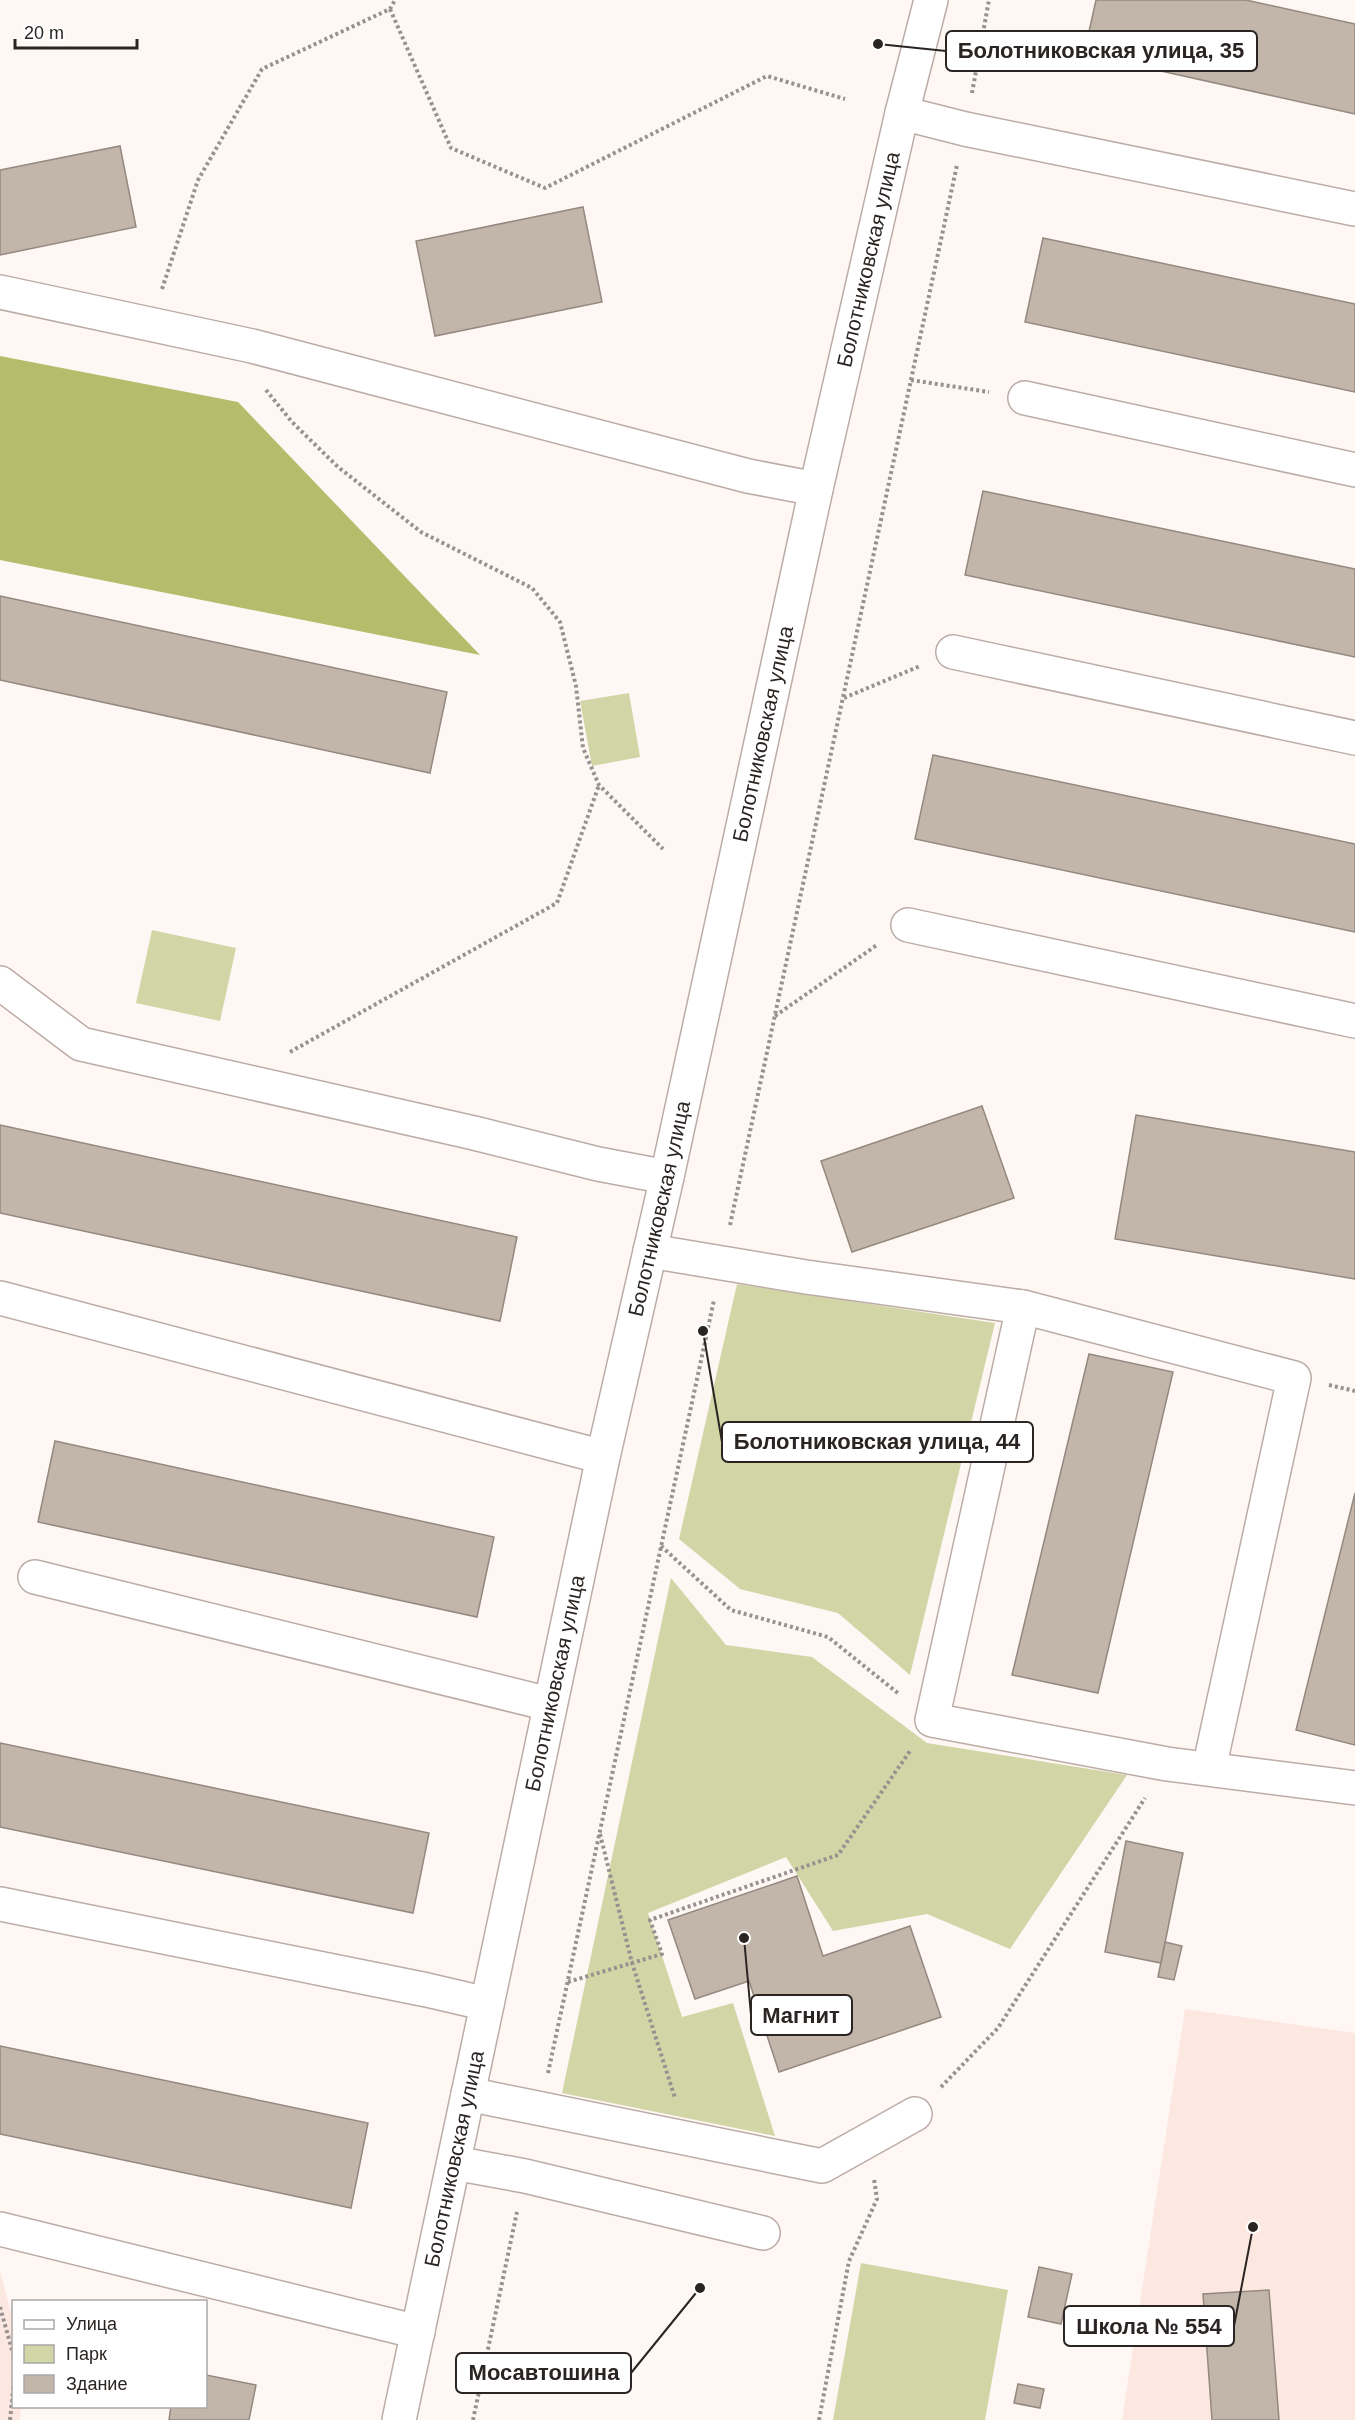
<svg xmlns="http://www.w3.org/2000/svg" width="1355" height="2420" viewBox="0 0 1355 2420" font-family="Arial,sans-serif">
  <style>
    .built { fill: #fce8e1 }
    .green { fill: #d2d6a7 }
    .forest { fill: #b7bc6c }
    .building { fill: #c2b6ab; stroke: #94897f; stroke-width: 1.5 }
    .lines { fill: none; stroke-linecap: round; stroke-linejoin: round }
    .minor-casing { stroke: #bcaca6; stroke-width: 36 }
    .path { stroke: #98918f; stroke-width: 4; stroke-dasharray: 3 3; stroke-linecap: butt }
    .minor { stroke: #fff; stroke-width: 33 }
    .labels { text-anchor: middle; stroke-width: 6; stroke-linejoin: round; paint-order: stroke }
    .street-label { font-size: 21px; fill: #2a2422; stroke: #fff }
    .leader { fill: none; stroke: #2a2422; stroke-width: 2 }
    .callout-dot { fill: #2a2422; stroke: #fff; stroke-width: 2 }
    .callout { fill: #fff; stroke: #2a2422; stroke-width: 2 }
    .callout-label { font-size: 22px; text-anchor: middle; font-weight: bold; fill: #2a2422 }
  </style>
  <rect width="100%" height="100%" fill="#fef7f4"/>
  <path class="built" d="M1185,2009L1355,2033V2420H1122Z
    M0,2271L13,2320L14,2406L21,2407L20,2420H0Z"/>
  <path class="green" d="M629,693L640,757L592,766L580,701Z
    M152,930L236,948L220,1021L136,1003Z
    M737,1284L995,1323L910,1675L838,1613L740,1589L679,1539Z
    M671,1578L726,1645L812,1657L927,1743L1127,1775L1010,1949L927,1914L833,1931L786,1857L648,1913L682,2017L733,2003L775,2136L562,2093Z
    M861,2263L1008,2290L985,2420H833Z"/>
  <path class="forest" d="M0,356L238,402L480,655L0,560Z"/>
  <path class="building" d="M1096,0H1246L1355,24V114L1084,54Z
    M120,146L136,227L0,255V170Z
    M583,207L602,302L435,336L416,241Z
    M1043,238L1355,304V392L1025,322Z
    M983,491L1355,569V657L965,575Z
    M0,596L447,692L430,773L0,680Z
    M933,755L1355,844V932L915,839Z
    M982,1106L1014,1198L852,1252L821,1161Z
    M1136,1115L1355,1152V1279L1115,1239Z
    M0,1125L517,1237L500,1321L0,1213Z
    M1089,1354L1173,1372L1098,1693L1012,1675Z
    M55,1441L494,1537L477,1617L38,1522Z
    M1355,1493V1745L1296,1730Z
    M0,1743L429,1833L413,1913L0,1827Z
    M1126,1841L1183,1853L1161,1963L1105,1952Z
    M797,1876L823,1956L910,1926L941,2017L779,2072L749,1981L695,1999L668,1920Z
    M1165,1942L1182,1946L1174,1980L1158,1977Z
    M0,2046L368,2123L351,2208L0,2134Z
    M1039,2267L1072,2274L1061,2324L1028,2317Z
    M1269,2290L1279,2420H1212L1203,2294Z
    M206,2375L256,2385L249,2420H169L171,2406H206Z
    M1018,2384L1044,2389L1040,2408L1014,2403Z"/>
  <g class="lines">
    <g class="minor-casing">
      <g id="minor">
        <path d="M902,113L965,129L1355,209"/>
        <path d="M0,292L252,346L748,476L816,489"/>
        <path d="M1025,398L1355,470"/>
        <path d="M953,652L1355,738"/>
        <path d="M908,925L1355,1021"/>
        <path d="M0,983L81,1044L474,1133L598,1164L667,1177"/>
        <path d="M650,1251L806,1277L1023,1307L1294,1378L1209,1769"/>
        <path d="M0,1298L603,1457"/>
        <path d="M1023,1307L932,1720L1167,1764L1355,1788"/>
        <path d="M35,1577L549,1704"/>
        <path d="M0,1904L427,1990L487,2004"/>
        <path d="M468,2094L822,2166L915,2114"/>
        <path d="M454,2163L525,2176L763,2233"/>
        <path d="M0,2229L418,2332"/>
        <path id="s1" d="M399,2420L603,1457L667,1177L816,489L902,113L931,0"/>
      </g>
    </g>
    <path class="path" d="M390,9L451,148L545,188L767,76L845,99
      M972,93L989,0
      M162,289L198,180L262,69L390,9L395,0
      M911,380L989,392
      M266,390L292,422L338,467L421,532L532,588L560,622L576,686L583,748L599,785L663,849
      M844,698L920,666
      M775,1016L877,945
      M290,1052L557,903L599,785
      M730,1225L957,165
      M1329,1385L1355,1391
      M661,1546L731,1610L828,1637L899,1694
      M600,1834L632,1963L675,2098
      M568,1982L662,1954L650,1920L838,1855L910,1751
      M548,2073L714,1300
      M941,2087L998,2028L1145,1798
      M0,2307L14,2357
      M10,2420L14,2381
      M473,2420L517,2212
      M819,2420L849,2261L877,2199L874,2179"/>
    <use href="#minor" class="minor"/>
  </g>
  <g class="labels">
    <g class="street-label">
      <text dy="7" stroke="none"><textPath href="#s1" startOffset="2211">Болотниковская улица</textPath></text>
      <text dy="7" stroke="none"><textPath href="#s1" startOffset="1725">Болотниковская улица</textPath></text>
      <text dy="7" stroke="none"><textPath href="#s1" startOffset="1239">Болотниковская улица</textPath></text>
      <text dy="7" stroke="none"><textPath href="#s1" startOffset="753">Болотниковская улица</textPath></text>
      <text dy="7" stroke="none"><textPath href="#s1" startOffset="267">Болотниковская улица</textPath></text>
    </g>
  </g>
  <path class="leader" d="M878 44L946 51M703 1331L722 1442M744 1938L751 2015M1253 2227L1234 2326M700 2288L631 2373"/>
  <g class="callout-dot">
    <circle cx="878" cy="44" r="6"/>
    <circle cx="703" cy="1331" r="6"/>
    <circle cx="744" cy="1938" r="6"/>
    <circle cx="1253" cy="2227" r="6"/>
    <circle cx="700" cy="2288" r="6"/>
  </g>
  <g class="callout">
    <rect x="946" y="31" width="311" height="40" rx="6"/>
    <rect x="722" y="1422" width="311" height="40" rx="6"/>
    <rect x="751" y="1995" width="101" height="40" rx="6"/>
    <rect x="1064" y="2306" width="170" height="40" rx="6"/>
    <rect x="456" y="2353" width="175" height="40" rx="6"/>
  </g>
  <g class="callout-label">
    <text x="1101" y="58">Болотниковская улица, 35</text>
    <text x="877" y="1449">Болотниковская улица, 44</text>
    <text x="801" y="2023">Магнит</text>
    <text x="1149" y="2334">Школа № 554</text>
    <text x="544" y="2380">Мосавтошина</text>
  </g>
  <rect x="12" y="2300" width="195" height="108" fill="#ffffff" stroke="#aaa7a7" stroke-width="1.5"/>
  <rect x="24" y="2320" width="30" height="9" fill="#ffffff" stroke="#aaa7a7" stroke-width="1.5"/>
  <text x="66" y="2330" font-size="18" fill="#2a2422">Улица</text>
  <rect x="24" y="2345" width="30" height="18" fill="#d2d6a7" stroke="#aaa7a7" stroke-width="1.5"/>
  <text x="66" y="2360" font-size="18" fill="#2a2422">Парк</text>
  <rect x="24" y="2375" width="30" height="18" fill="#c2b6ab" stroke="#aaa7a7" stroke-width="1.5"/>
  <text x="66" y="2390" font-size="18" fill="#2a2422">Здание</text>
  <path d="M15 39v9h122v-9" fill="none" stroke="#2a2422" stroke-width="3"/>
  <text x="24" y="39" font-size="18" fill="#2a2422" stroke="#ffffff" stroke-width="4.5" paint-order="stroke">20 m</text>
</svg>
